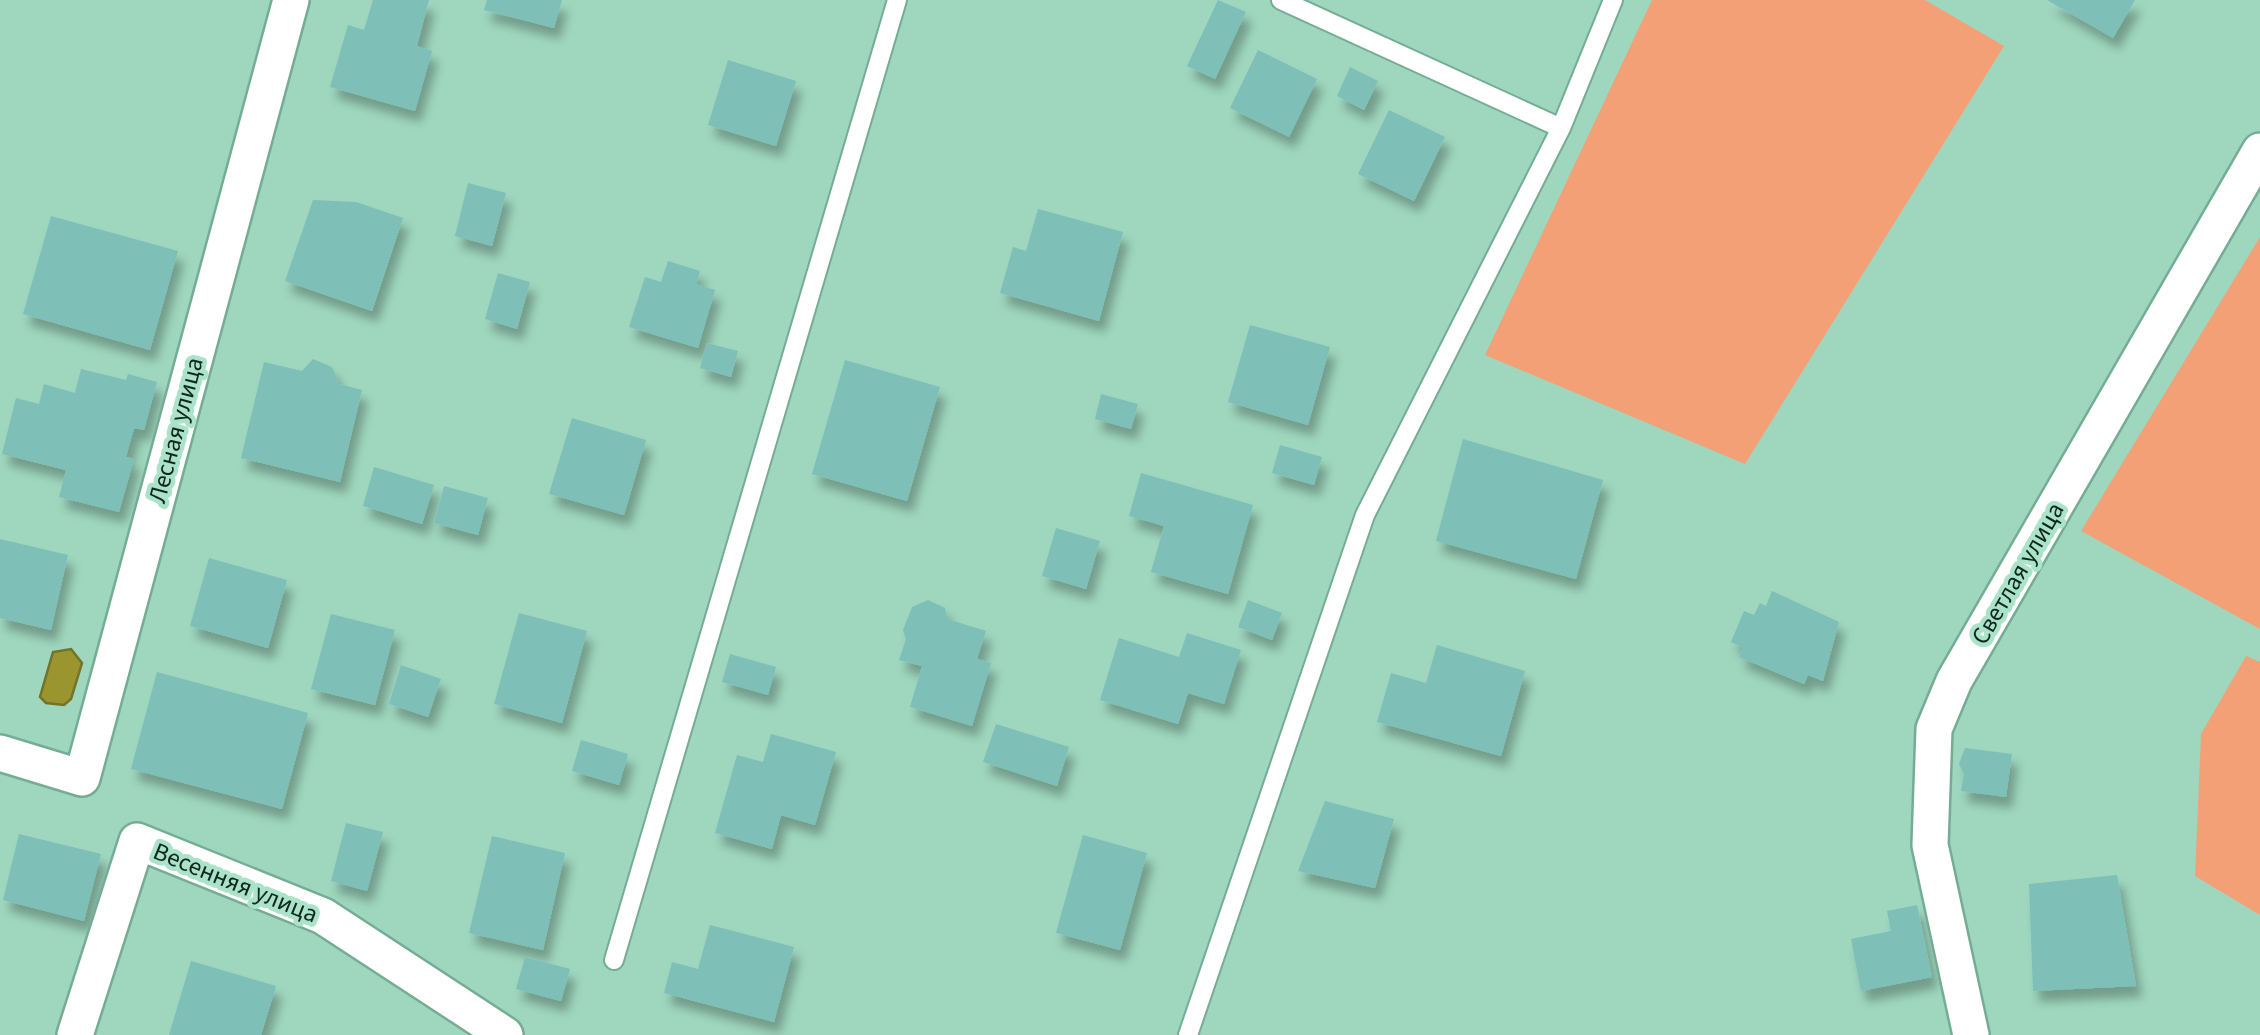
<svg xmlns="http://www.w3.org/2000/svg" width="2260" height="1035" viewBox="0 0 2260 1035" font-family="'Source Sans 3',sans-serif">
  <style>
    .green { fill: #f4a077 }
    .water { fill: #9a952e; stroke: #717429; stroke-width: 2.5 }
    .building { fill: #7ebfb7; filter: url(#shadow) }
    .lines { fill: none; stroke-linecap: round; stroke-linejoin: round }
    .lane-casing { stroke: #75ac95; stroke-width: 22 }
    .street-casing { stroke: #75ac95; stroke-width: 40 }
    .lane { stroke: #fff; stroke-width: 18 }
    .street { stroke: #fff; stroke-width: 35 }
    .labels { text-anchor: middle; stroke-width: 9; stroke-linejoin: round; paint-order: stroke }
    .street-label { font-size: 25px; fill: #10261e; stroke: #aae3ca }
  </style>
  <defs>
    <filter id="shadow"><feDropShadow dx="6" dy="11" stdDeviation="5" flood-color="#0004"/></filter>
  </defs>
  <rect width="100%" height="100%" fill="#9ed6be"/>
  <path class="green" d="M1652,0H1925L2004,46L1745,464L1485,355Z
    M2260,237V629L2081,531Z
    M2246,656L2260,662V915L2195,876L2201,734Z"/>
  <path class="water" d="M71,649L82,663L71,699L64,705L46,703L40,697L53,652Z"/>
  <path class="building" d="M373,0H429L417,46L432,51L415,111L330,87L348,25L364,30Z
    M487,0H562L554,28L484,10Z
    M1218,0L1246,12L1215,79L1187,66Z
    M2047,0H2135L2113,38Z
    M1258,50L1317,79L1289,137L1230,108Z
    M728,60L796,81L776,146L708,125Z
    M1350,67L1378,81L1364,110L1337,96Z
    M1389,110L1445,137L1414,201L1358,174Z
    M468,183L506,193L492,246L455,236Z
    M313,200L356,202L403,218L372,311L285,281Z
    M1038,209L1123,232L1099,321L1000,293L1013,247L1026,251Z
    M51,216L178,251L150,350L23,314Z
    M668,261L700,271L696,284L715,290L698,348L629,327L645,277L661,282Z
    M498,273L530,282L517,329L485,319Z
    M1250,325L1330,347L1308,425L1228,402Z
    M707,343L738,351L731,377L700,368Z
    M313,359L332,367L339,384L362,390L340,482L241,458L264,362L302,371Z
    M845,360L940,387L907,501L812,474Z
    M81,369L126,380L128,374L157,382L144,430L134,428L126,457L134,459L119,512L59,497L66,470L2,454L16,398L39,404L44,384L75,393Z
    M1101,394L1138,404L1131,429L1095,419Z
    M572,418L646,440L624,515L549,494Z
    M1463,439L1603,480L1576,579L1436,541Z
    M1280,445L1322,457L1314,485L1272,473Z
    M374,467L434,485L422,524L363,506Z
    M1141,473L1253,505L1228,594L1151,572L1164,526L1129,516Z
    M444,486L488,498L478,535L434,523Z
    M1056,528L1100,541L1086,589L1042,576Z
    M0,539L68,555L51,630L0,618Z
    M209,558L287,580L268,648L190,626Z
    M1772,591L1839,622L1823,681L1808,675L1804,684L1739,657L1743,647L1731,642L1744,611L1754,615L1760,603L1766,606Z
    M928,600L945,608L947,619L986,631L977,659L991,663L972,726L910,707L922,666L899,660L906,639L903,630L912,607Z
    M1248,600L1282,613L1272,640L1238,627Z
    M519,613L587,631L562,723L494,704Z
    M331,614L395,630L375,705L311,689Z
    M1187,633L1241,650L1224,704L1188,693L1178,724L1100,700L1119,638L1179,657Z
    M1437,645L1525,671L1501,756L1377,722L1391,673L1426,683Z
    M730,654L776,667L768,695L722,682Z
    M401,665L441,679L428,717L389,704Z
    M157,672L308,713L282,809L131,769Z
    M996,724L1069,747L1057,786L983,762Z
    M771,734L836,752L815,825L781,815L772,849L715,833L737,755L763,762Z
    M581,740L628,754L619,785L572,771Z
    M1965,748L2012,754L2006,797L1961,791L1964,774L1959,764Z
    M1325,801L1394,819L1375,888L1298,871Z
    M346,823L383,832L367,891L331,881Z
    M19,834L101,854L84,921L3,900Z
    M1083,835L1147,853L1120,950L1056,933Z
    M492,836L565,853L543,950L469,933Z
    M2117,875L2136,986L2033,991L2029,884Z
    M1917,905L1932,977L1861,991L1851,939L1891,931L1887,911Z
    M710,925L794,947L774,1022L664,993L672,962L698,969Z
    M525,957L570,969L561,1001L516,989Z
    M191,961L276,986L261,1035H169Z"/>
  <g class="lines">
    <g class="lane-casing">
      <path id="lane" d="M1281,0L1561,128
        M614,960L897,0
        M1188,1035L1365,515L1561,128L1613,0"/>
    </g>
    <g class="street-casing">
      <path id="street" d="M0,753L82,778L291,0
        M75,1035L137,841L323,916L505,1035
        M1971,1035L1930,845L1934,729L1954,681L2260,151"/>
    </g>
    <use href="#lane" class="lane"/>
    <use href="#street" class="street"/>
  </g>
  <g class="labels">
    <g class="street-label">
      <text transform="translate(175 430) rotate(-75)" y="9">Лесная улица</text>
      <text transform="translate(2017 573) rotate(-60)" y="9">Светлая улица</text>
      <text transform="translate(236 882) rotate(22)" y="9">Весенняя улица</text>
    </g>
  </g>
</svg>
